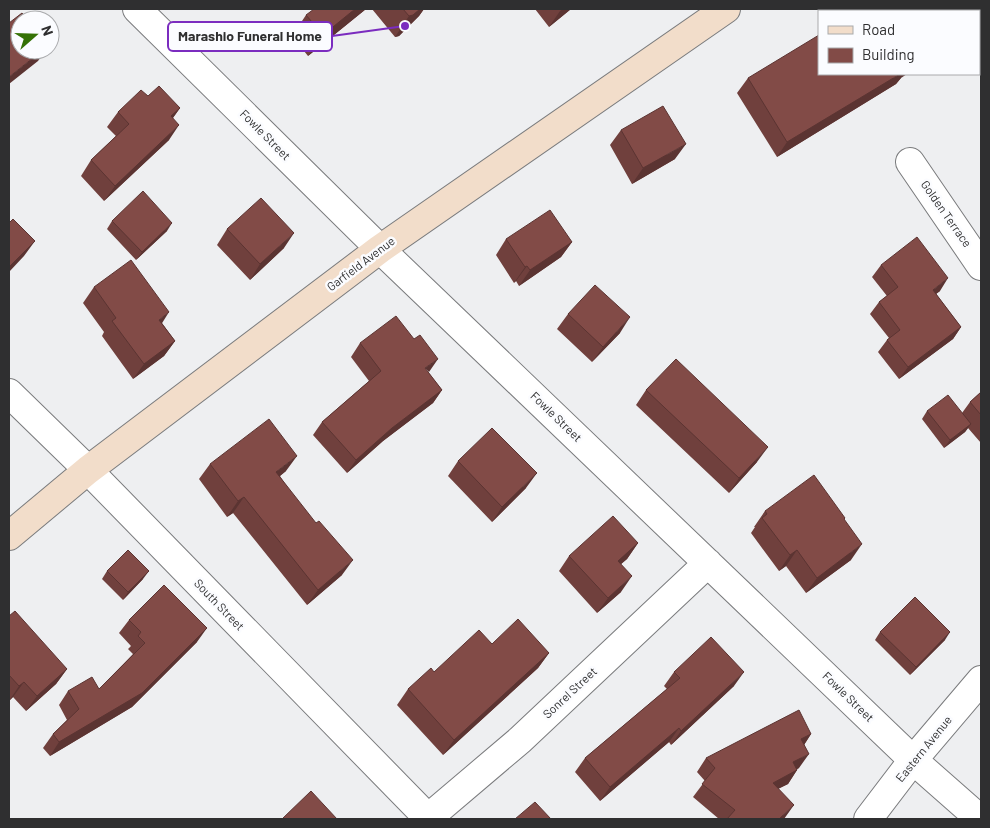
<svg xmlns="http://www.w3.org/2000/svg" width="990" height="828" viewBox="0 0 990 828" font-family="Barlow,sans-serif">
  <style>
    .lines { fill: none; stroke-linecap: round; stroke-linejoin: round }
    .street-casing { stroke: #7a7b7d; stroke-width: 30 }
    .secondary-casing { stroke: #7a7b7d; stroke-width: 30 }
    .street { stroke: #fff; stroke-width: 28 }
    .secondary { stroke: #f2ddca; stroke-width: 28 }
    .wall { fill: #70403d }
    .shaded-wall { fill: #5b3432 }
    .building { fill: #824b47; stroke: #5b3432 }
    .labels { text-anchor: middle; stroke-width: 5; stroke-linejoin: round; paint-order: stroke }
    .street-label { font-size: 12px; fill: #2f2f30; stroke: #fbfcff }
    .leader { fill: none; stroke: #7b2cbf; stroke-width: 2 }
    .callout-dot { fill: #7b2cbf; stroke: #fbfcff; stroke-width: 2 }
    .callout { fill: #fbfcff; stroke: #7b2cbf; stroke-width: 2 }
    .callout-label { font-size: 14px; text-anchor: middle; font-weight: bold; fill: #2f2f30 }
  </style>
  <rect width="100%" height="100%" fill="#eeeff1"/>
  <g class="lines">
    <g class="street-casing">
      <path id="street" d="M137,9L380,249L913,760L980,819
        M910,162L981,266
        M9,393L88,470L428,818
        M427,819L520,740L708,563
        M868,819L913,760L981,680"/>
    </g>
    <g class="secondary-casing">
      <path id="secondary" d="M9,536L88,470L380,249L726,9"/>
    </g>
    <use href="#street" class="street"/>
    <use href="#secondary" class="secondary"/>
  </g>
  <path class="wall" d="M366,9L308,56L292,36L306,15Z
    M372,9H424L419,16L399,36L395,37Z
    M535,9H571L549,27Z
    M853,9H914L916,11H851Z
    M748,78H901L896,84L777,157L737,93Z
    M148,96L180,108L173,118L169,140L104,201L81,176L91,160L116,136L107,127L118,112Z
    M621,130L675,159L632,184L610,145Z
    M112,221L167,231L136,260L107,229Z
    M227,229L284,248L250,280L217,245Z
    M506,239L572,242L561,257L519,286L516,281L514,283L496,255Z
    M881,265L940,291L936,294L961,327L953,339L899,379L878,352L887,340L889,338L870,314L879,302L887,296L872,277Z
    M94,287L162,323L175,341L164,356L133,379L102,336L104,332L83,303Z
    M568,314L620,333L592,362L557,329Z
    M360,343L428,372L442,390L433,403L383,441L347,473L313,435L322,422L369,381L351,357Z
    M646,390L757,462L729,493L636,405Z
    M981,392V443L968,428L965,432L944,448L922,419L927,411L962,413L970,402Z
    M458,461L526,488L492,522L448,476Z
    M210,464L286,471L280,476L342,575L307,605L233,513L227,517L199,479Z
    M765,511L845,518L844,520L851,560L806,593L786,566L779,571L751,533L755,527H754Z
    M638,543L627,559L621,564V592L597,613L559,571L569,556Z
    M107,571L143,579L123,600L102,579Z
    M9,616L67,669L56,684L26,711L13,697L9,701Z
    M129,620L197,642L132,707L50,756L43,748L53,734L67,720L59,705L68,691L99,689L133,654L128,649L131,646L119,633Z
    M880,632L945,640L910,675L875,640Z
    M492,644L549,653L538,668L443,755L397,705L408,689L434,672Z
    M674,672L734,686L671,745L669,742L600,801L575,772L585,758L667,689L664,686Z
    M811,734L804,745L799,768L797,769V770L788,784L778,789L784,819H719L693,797L705,781L697,772L706,758Z"/>
  <path class="shaded-wall" d="M355,9H366L308,56L323,35Z
    M420,9H424L419,16L399,36L395,37L409,16Z
    M563,9H571L549,27L560,11Z
    M43,50H46L38,61L9,84V77Z
    M900,74H907L901,78L896,84L777,157L787,142Z
    M180,108L169,123L171,116Z
    M179,125L169,140L104,201L115,186Z
    M686,144L675,159L632,184L643,168Z
    M172,223L167,231L136,260L142,252Z
    M294,233L284,248L250,280L260,264Z
    M35,241L24,256L9,272V267Z
    M572,242L561,257L519,286L530,270Z
    M527,266L516,281L514,283L525,267Z
    M948,278L940,291L925,302L933,290Z
    M169,312L159,328V320Z
    M630,317L620,333L592,362L603,347Z
    M961,327L953,339L899,379L908,367Z
    M175,341L164,356L133,379L144,364Z
    M438,359L429,372L425,368Z
    M442,390L433,403L383,441L347,473L356,460L392,428Z
    M971,424L965,432L944,448L950,440Z
    M768,447L757,462L729,493L739,478Z
    M297,456L286,471L266,487L276,472Z
    M537,473L526,488L492,522L502,507Z
    M244,497L233,513L227,517L238,501Z
    M638,543L627,559L607,576L618,561Z
    M862,544L851,560L806,593L817,578Z
    M797,550L786,566L779,571L790,555Z
    M353,560L342,575L307,605L318,590Z
    M149,571L143,579L123,600L128,592Z
    M632,576L621,592L597,613L608,598Z
    M207,628L197,642L132,707L50,756L59,742Z
    M950,632L945,640L910,675L916,667Z
    M549,653L538,668L443,755L454,740Z
    M67,669L56,684L26,711L37,696Z
    M744,672L734,686L671,745L681,731Z
    M24,682L13,697L9,701L19,686Z
    M679,728L669,742L600,801L610,787Z
    M811,734L802,748L801,739Z
    M809,754L799,768L784,776L793,762Z
    M797,770L788,784L763,796L773,783Z
    M794,805L784,819H779Z"/>
  <path class="building" d="M314,9H355L323,35L306,15Z
    M403,9H420L413,15L409,16Z
    M857,9H914L916,11H857H858Z
    M22,13L28,20H20V50H43L9,77V23Z
    M819,35V74H900L787,142L748,78Z
    M159,86L180,108L171,116L179,125L115,186L91,160L129,124L118,112L141,90L148,96Z
    M663,106L686,144L643,168L621,130Z
    M143,191L172,223L142,252L112,221Z
    M261,198L294,233L260,264L227,229Z
    M550,210L572,242L530,270L527,266L525,267L506,239Z
    M13,219L35,241L9,267V223Z
    M917,237L948,278L933,290L961,327L908,367L887,340L900,330L879,302L898,287L881,265Z
    M131,260L169,312L159,320L175,341L144,364L112,321L116,318L94,287Z
    M595,285L630,317L603,347L568,314Z
    M396,316L414,339L420,335L438,359L425,368L442,390L392,428L356,460L322,422L381,371L360,343Z
    M676,359L768,447L739,478L646,390Z
    M981,392V415L970,402Z
    M948,395L971,424L950,440L927,411Z
    M269,419L297,456L276,472L316,523L319,521L353,560L318,590L244,497L238,501L210,464Z
    M492,428L537,473L502,507L458,461Z
    M814,475L845,518L844,519L862,544L817,578L797,550L790,555L762,518L767,514L765,511Z
    M613,516L638,543L618,561L632,576L608,598L569,556Z
    M128,550L149,571L128,592L107,571Z
    M164,585L207,628L142,693L59,742L53,734L79,709L68,691L92,677L99,689L145,643L138,636L141,632L129,620Z
    M915,597L950,632L916,667L880,632Z
    M15,611L67,669L37,696L24,682L19,686L9,675V616Z
    M518,619L549,653L454,740L408,689L431,668L434,672L479,630L492,644Z
    M711,637L744,672L681,731L679,728L610,787L585,758L680,678L674,672Z
    M799,710L811,734L801,739L809,754L793,762L797,770L773,783L794,805L779,819H727L735,810L702,784L715,768L706,758Z
    M311,791L337,819H282Z
    M535,802L551,819H515Z"/>
  <g class="labels">
    <g class="street-label">
      <text transform="translate(265 135) rotate(45)" y="4">Fowle Street</text>
      <text transform="translate(946 214) rotate(55)" y="4">Golden Terrace</text>
      <text transform="translate(361 264) rotate(-37)" y="4">Garfield Avenue</text>
      <text transform="translate(556 417) rotate(44)" y="4">Fowle Street</text>
      <text transform="translate(219 605) rotate(46)" y="4">South Street</text>
      <text transform="translate(570 693) rotate(-43)" y="4">Sonrel Street</text>
      <text transform="translate(848 697) rotate(44)" y="4">Fowle Street</text>
      <text transform="translate(924 749) rotate(-51)" y="4">Eastern Avenue</text>
    </g>
  </g>
  <path class="leader" d="M405 26L332 36"/>
  <circle class="callout-dot" cx="405" cy="26" r="5"/>
  <rect class="callout" x="168" y="22" width="164" height="29" rx="5"/>
  <g class="callout-label">
    <text x="250" y="41">Marashio Funeral Home</text>
  </g>
  <rect width="990" height="828" fill="none" stroke="#2f2f30" stroke-width="20"/>
  <rect x="818" y="10" width="162" height="65" fill="#fbfcff" stroke="#a9aaac"/>
  <rect x="828" y="26" width="25" height="8" fill="#f2ddca" stroke="#a9aaac"/>
  <text x="862" y="35" font-size="15" fill="#2f2f30">Road</text>
  <rect x="828" y="48" width="25" height="15" fill="#824b47" stroke="#a9aaac"/>
  <text x="862" y="60" font-size="15" fill="#2f2f30">Building</text>
  <g transform="translate(35 35) rotate(70)"><circle r="24" fill="#fbfcff" stroke="#a9aaac"/>
  <path d="M0-4L9 19L0 12L-9 19Z" fill="#357206"/>
  <text y="-8" font-size="14" font-weight="bold" text-anchor="middle" fill="#2f2f30">N</text>
  </g>
</svg>
